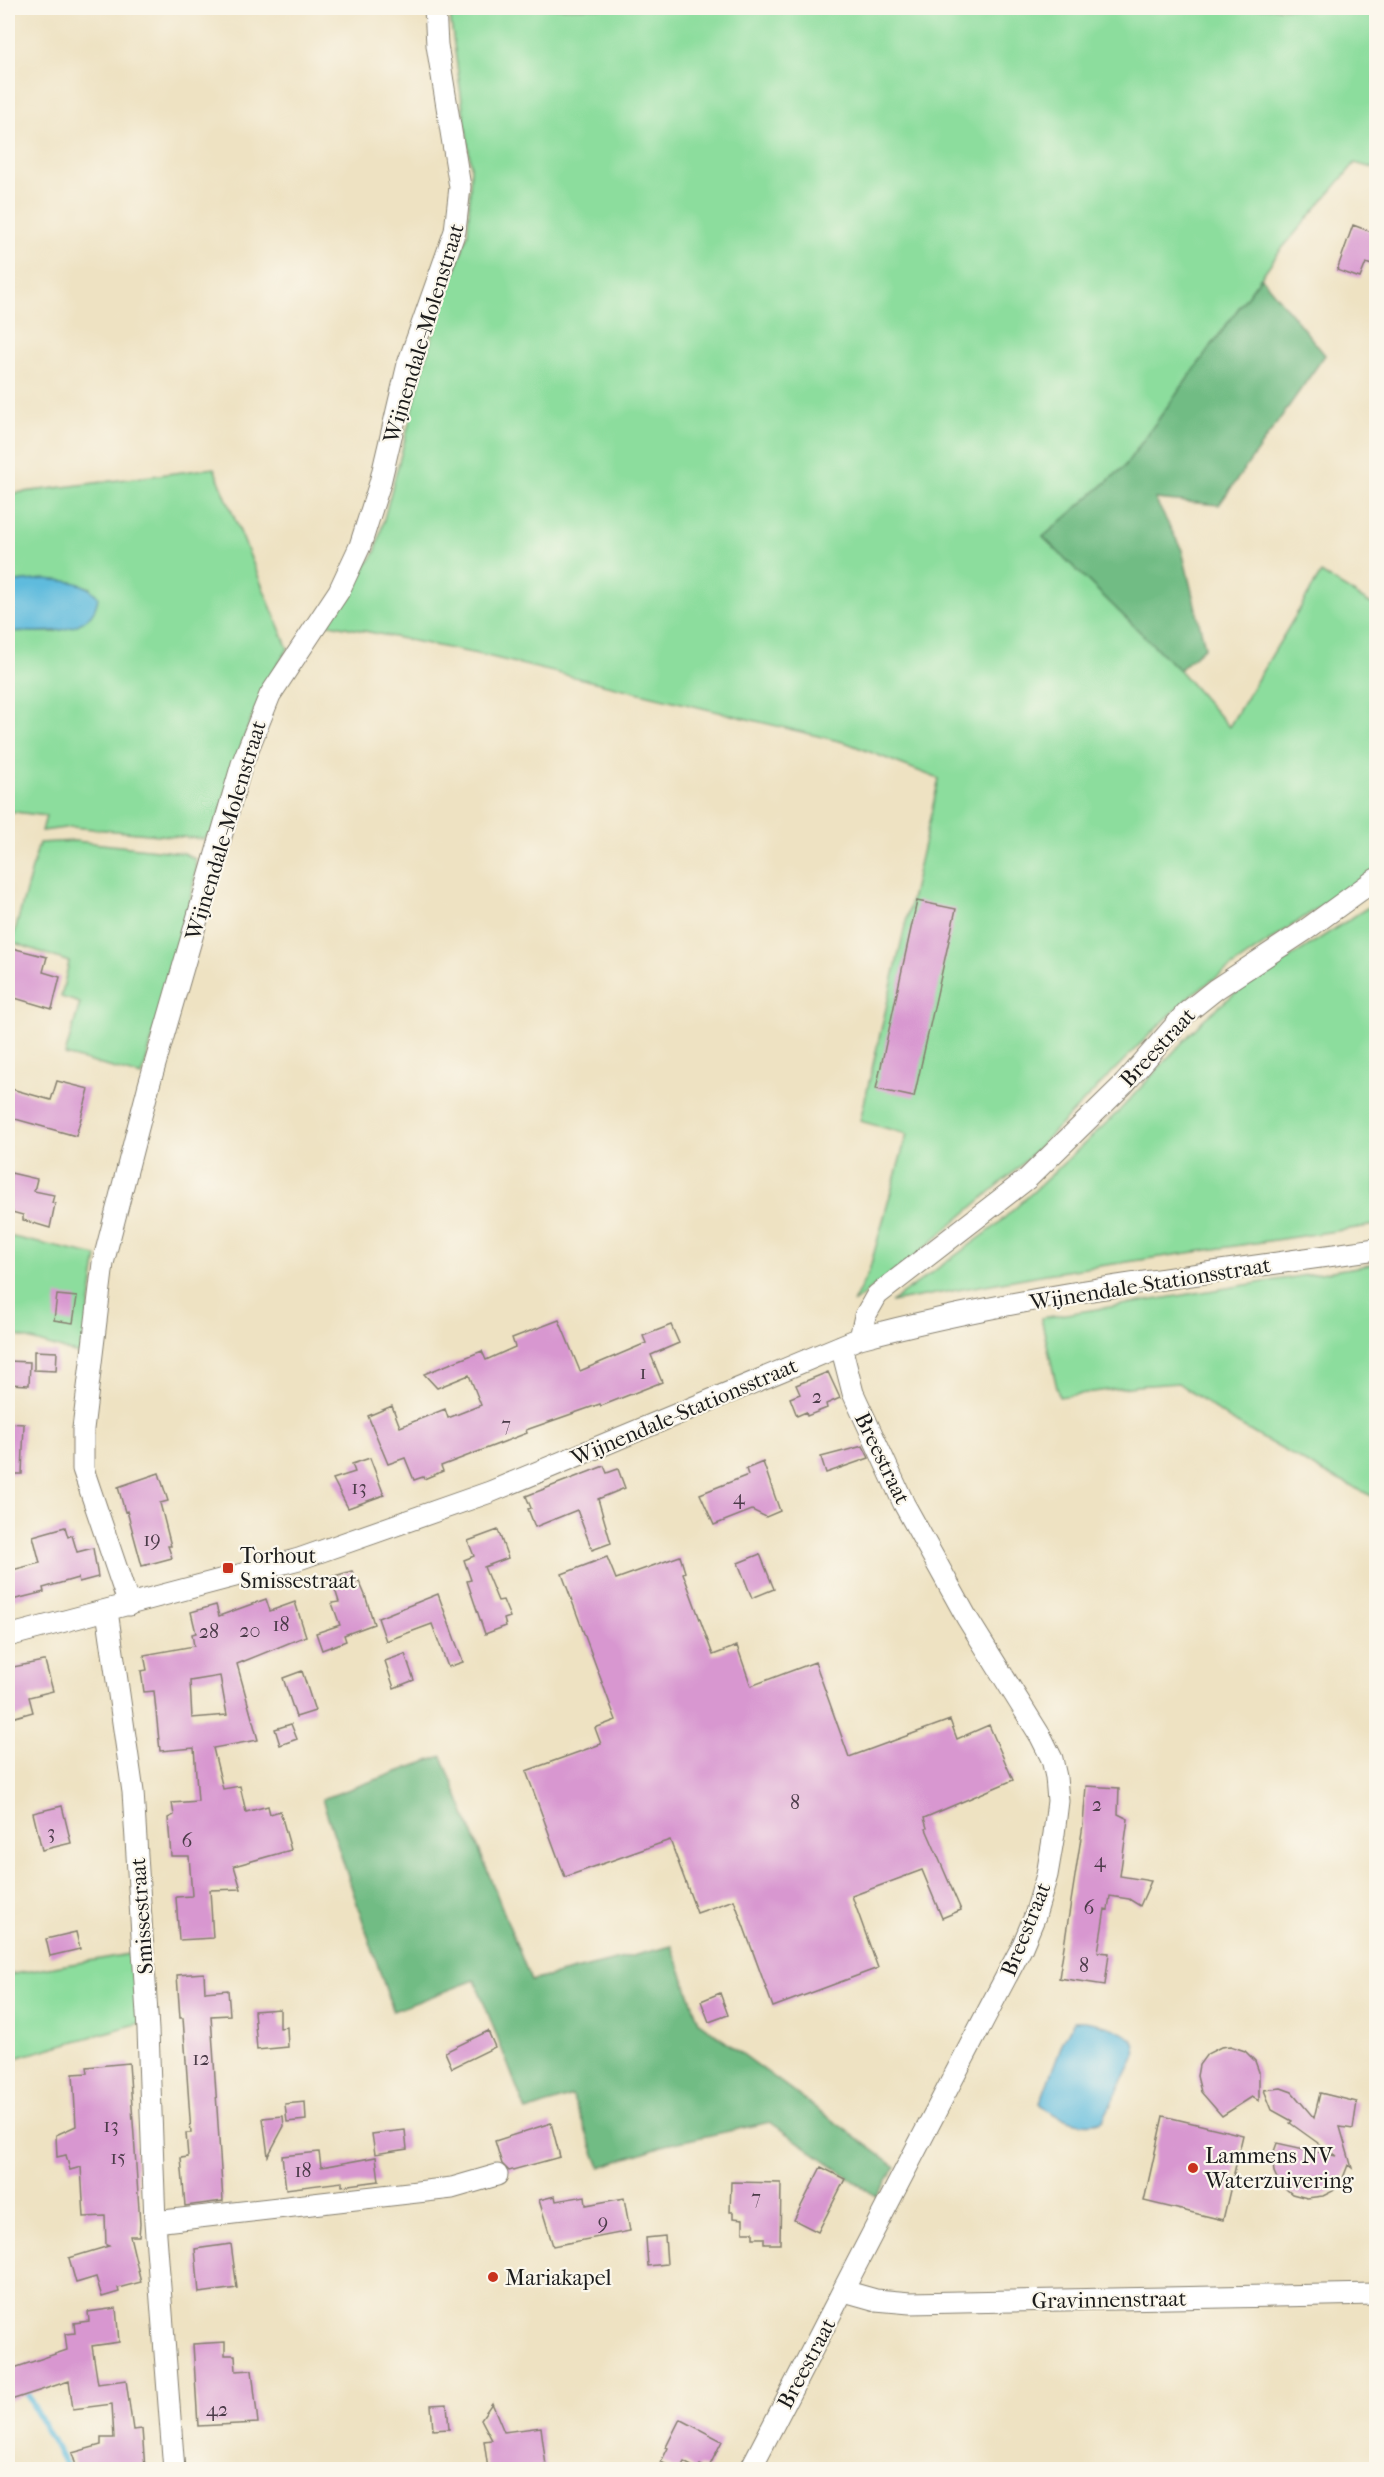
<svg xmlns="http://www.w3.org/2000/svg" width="1384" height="2477" viewBox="0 0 1384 2477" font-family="'IM FELL French Canon',serif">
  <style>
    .green { fill: #8cdd9d; stroke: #547c5c; stroke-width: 1.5 }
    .forest { fill: #71bc84; stroke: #466c50; stroke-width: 1.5 }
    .water { fill: #5fbbdd; stroke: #3e6c7c; stroke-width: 1.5 }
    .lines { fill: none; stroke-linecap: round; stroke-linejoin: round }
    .stream { stroke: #5fbbdd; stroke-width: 6 }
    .building { fill: #d897d0; fill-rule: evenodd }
    .minor-casing { stroke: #857f6f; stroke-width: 23 }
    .minor { stroke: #fff; stroke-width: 21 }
    .poi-dot { fill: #c8321e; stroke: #fbf7ec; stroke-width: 2 }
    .labels { text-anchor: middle; stroke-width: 4.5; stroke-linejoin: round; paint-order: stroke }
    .number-label { font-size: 20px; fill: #4b3b49 }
    .street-label { font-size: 22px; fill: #1c1c1c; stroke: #fbf7ec }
    .poi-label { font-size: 22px; fill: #1c1c1c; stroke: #fbf7ec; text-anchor: start }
  </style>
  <rect width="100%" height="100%" fill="#fbf7ec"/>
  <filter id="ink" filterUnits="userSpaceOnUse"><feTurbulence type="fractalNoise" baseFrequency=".0167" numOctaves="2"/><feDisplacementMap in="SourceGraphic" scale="12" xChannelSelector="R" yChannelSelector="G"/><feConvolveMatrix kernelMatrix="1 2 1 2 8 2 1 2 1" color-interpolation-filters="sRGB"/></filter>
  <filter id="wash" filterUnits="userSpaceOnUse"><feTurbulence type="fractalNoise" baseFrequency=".008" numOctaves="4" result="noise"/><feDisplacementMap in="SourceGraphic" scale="24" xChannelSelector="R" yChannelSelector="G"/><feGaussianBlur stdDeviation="1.35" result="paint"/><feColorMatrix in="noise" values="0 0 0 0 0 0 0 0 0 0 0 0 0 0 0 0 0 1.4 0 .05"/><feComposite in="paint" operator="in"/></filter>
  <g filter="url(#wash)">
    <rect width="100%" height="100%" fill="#eee2c2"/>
    <path class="green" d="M449,8H1348L1376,17V169L1355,163L1279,252L1124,467L1043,537L1179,670L1229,727L1321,573L1376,607V868L1192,994L1137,1047L1017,1169L915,1256L853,1303L869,1271L907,1134L860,1121L939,779L847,743L487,656L325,623L375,553L430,344L468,233L471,166Z
      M214,468L288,649C250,705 235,767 214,831L203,839L72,827L42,831L46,816L8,811V631L55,632L91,588C60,578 39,579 8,583V494Z
      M74,841L184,853L195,859L196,870L187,916L142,1076L65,1055L80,1003L61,997L69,962L12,942L39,843Z
      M1373,904L1376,905V1225L1046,1274L891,1302L992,1229L1034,1191L1119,1111L1204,1019L1234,994Z
      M8,1236L97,1256L82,1355L8,1333Z
      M1376,1264V1498L1322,1472L1232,1421L1178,1383L1136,1386L1059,1397L1041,1318Z
      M136,1953L140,2023L8,2060V1975Z"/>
    <path class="forest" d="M1261,277L1325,355L1219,505L1155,499L1182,550L1205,647L1179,670L1043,537L1124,467Z
      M442,1756L531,1981L672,1946L699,2022L896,2167L877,2197L770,2122L665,2145L600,2167L572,2096L526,2111L475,1980L393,2011L322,1799Z"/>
    <path class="water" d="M44,579C63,581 86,580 98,597C94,637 37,633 8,631V583Z
      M1074,2021C1088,2019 1126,2030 1133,2041C1136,2046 1136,2051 1135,2056L1103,2120C1087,2129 1052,2118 1040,2103L1063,2041Z"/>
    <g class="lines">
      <path class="stream" d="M8,2359L16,2374
        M24,2389L69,2470"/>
    </g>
    <g id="blocks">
      <path class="building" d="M1353,225L1377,234V267L1366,263L1360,278L1337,270Z
        M917,901L956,909L914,1097L876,1089Z
        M8,947L47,957L43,972L60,977L52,1009L8,996Z
        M57,1081L89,1089L76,1136L8,1117V1088L51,1100Z
        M11,1173L37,1179L34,1191L54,1195L52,1203L55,1204L50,1228L23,1220V1215L8,1211V1192Z
        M57,1295L77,1297L73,1323L54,1320Z
        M559,1320L580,1371L646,1343L643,1336L671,1325L679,1343L651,1355L662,1382L601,1406L600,1404L526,1430L527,1433L441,1466L443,1471L424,1479L423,1477L414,1480L405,1458L388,1464L368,1416L392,1406L400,1427L445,1409L448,1418L481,1405L469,1375L437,1388L424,1374L482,1351L486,1360L515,1347L512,1338Z
        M34,1351L57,1352L56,1371L34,1370Z
        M8,1361L30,1362L29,1385L8,1384Z
        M828,1372L840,1398L826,1404L827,1408L807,1416L806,1412L797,1416L790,1398L800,1394L796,1385Z
        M8,1423L24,1424L22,1474H8Z
        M863,1446L869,1458L826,1473L821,1457Z
        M370,1458L384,1495L348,1508L333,1479L355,1472L352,1464Z
        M763,1462L780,1511L766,1517L752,1510L714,1525L700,1494L748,1475L746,1469Z
        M604,1466L607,1473L618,1469L625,1488L598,1499L611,1543L592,1550L577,1510L535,1527L528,1509L531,1508L526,1496Z
        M159,1473L168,1501L160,1503L171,1546H168L172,1558L142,1566L127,1511L125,1512L118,1487Z
        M65,1527L68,1537L72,1535L77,1552L93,1548L98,1577L79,1582L78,1578L43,1588L44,1592L8,1601V1571L40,1563L33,1536Z
        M498,1530L508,1558L484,1567L498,1601L503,1600L510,1617L504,1619L506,1626L485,1634L467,1581L471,1580L464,1560L474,1556L468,1541Z
        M760,1554L774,1589L752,1598L738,1563Z
        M680,1556L685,1572L683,1573L713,1655L737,1646L751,1686L815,1662L849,1757L950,1720L957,1739L989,1725L1013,1780L924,1818L927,1828L926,1829L961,1910L942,1918L922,1870L852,1896L878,1968L773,2007L734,1900L697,1913L670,1840L565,1877L526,1771L601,1744L595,1728L616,1720L562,1574L607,1557L616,1579Z
        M352,1571L356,1582L359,1581L365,1595L374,1624L344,1635L346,1641L322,1650L316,1633L340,1625L332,1603L339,1602L331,1577Z
        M438,1594L463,1662L448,1667L432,1624L386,1641L378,1618Z
        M266,1599L270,1611L295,1602L306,1636L237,1664L258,1740L213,1748L223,1789L240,1786L246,1812L268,1806L270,1814L280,1811L291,1850L234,1866L241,1889L210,1890L213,1938L179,1940L176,1897L192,1896L189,1856H171L168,1818L174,1815L172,1803L198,1801L194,1748L160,1751L154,1691L144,1692L141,1671L147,1670L144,1655L194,1646L192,1634L196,1633L191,1612L216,1605L219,1616ZM220,1676L227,1715L192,1718L190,1681Z
        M405,1654L414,1680L394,1688L385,1661Z
        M43,1661H45L53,1691L29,1697L33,1712L8,1719V1668Z
        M302,1671L315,1711L296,1717L283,1678Z
        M291,1724L297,1739L280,1745L275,1729Z
        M1086,1786L1119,1788L1118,1814L1128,1819L1120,1876L1151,1881L1140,1906L1129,1899L1110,1896L1108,1910L1105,1909L1098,1952L1109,1953L1105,1985L1059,1978L1083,1825Z
        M62,1806L71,1843L42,1850L33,1813Z
        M76,1932L80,1949L50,1956L46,1939Z
        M204,1973L205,1992L228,1990L230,2015L211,2016L223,2201L185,2206L181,2158L188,2157L186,2133H191L183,2018H180L177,1975Z
        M720,1993L728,2015L709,2022L701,2001Z
        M280,2009V2028L287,2027L288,2047L257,2050L254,2011Z
        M488,2031L495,2047L452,2068L445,2052Z
        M1230,2046L1245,2051L1255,2061L1259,2072V2101L1252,2097L1222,2116L1201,2092L1197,2076L1199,2065L1207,2054L1221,2047Z
        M129,2063L140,2224L139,2236H130L141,2282L118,2288L119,2292L102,2297L96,2277L76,2283L69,2258L109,2246L106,2245L105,2216L84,2217L81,2167L70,2170L66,2155L57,2157L56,2135L76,2126L73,2074L88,2073L87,2067Z
        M1281,2088L1292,2092L1314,2118L1320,2093L1357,2102L1353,2129L1340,2127L1352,2168L1348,2165L1341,2183L1333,2191L1323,2196L1307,2198L1292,2194L1279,2183L1274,2172L1272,2157L1277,2143L1336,2156L1290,2123L1292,2121L1272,2110L1264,2090Z
        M305,2102L306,2120L287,2122L285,2104Z
        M283,2116L284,2126L268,2156L263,2118Z
        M1163,2116L1243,2135L1223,2220L1144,2201Z
        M551,2123L560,2157L509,2171L502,2164L495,2141Z
        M405,2130L407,2149L375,2154L372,2134Z
        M319,2152L321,2167L376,2157L379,2181L342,2186V2182L286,2189L282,2156Z
        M821,2167L845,2179L818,2232L794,2220Z
        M731,2182L781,2183L780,2244H764V2238H753V2232H743V2219L733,2218V2212H730Z
        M555,2196L556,2201L585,2196L586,2205L624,2198L630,2231L553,2246L539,2200Z
        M665,2236L667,2264L648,2266L646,2238Z
        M231,2244L237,2288L199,2293L195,2249Z
        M116,2308L119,2342L92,2346L98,2384L126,2380L133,2430L142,2429L145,2469H77L72,2453L101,2445V2438H114L112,2404L73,2409L69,2381L8,2401V2370L67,2350L65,2334L75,2333L74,2323L89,2321L88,2312Z
        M225,2342V2355H235L236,2371L252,2370L258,2423L198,2426L193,2344Z
        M492,2403L504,2432L541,2427L546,2466L523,2469H488L484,2441L492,2440L481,2419Z
        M447,2404L449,2429L433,2430L431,2405Z
        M680,2419L722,2441L708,2469L700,2465L697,2469L684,2462L680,2469H675L661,2462L668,2448L666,2447Z"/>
    </g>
  </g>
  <g filter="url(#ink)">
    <use href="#blocks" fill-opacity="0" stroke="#857f6f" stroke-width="1.5"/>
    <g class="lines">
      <g class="minor-casing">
        <path id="minor" d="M860,1338L865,1316L877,1295L1027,1179L1124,1084L1186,1013L1216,989L1307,929L1376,879
          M129,1605L83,1469V1429L103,1263L149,1085L242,764L270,695L339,591L360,546L380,483L408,364L455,231L460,187L437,45L435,8
          M107,1611L133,1792L148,2030L155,2222L174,2470
          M8,1636L299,1559L490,1492L860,1338C1029,1293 1204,1274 1376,1249
          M155,2222L452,2188L497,2175
          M844,2291L876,2300L910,2303L1376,2294
          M750,2470C841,2295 930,2120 1022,1947L1035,1916L1047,1875L1054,1834L1058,1801L1056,1777L1052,1759L1041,1737L967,1618L904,1504L853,1393L841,1346"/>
      </g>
      <use href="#minor" class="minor"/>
    </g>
  </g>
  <g class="poi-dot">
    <rect x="222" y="1562" width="12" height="12" rx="3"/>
    <circle cx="1193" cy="2168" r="6"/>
    <circle cx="493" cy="2277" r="6"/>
  </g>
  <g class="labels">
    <g class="number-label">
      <text x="643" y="1379">1</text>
      <text x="817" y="1403">2</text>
      <text x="506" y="1431">7</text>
      <text x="359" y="1494">13</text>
      <text x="739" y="1504">4</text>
      <text x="152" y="1546">19</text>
      <text x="281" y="1631">18</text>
      <text x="250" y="1637">20</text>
      <text x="209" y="1638">28</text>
      <text x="795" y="1809">8</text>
      <text x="1097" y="1811">2</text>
      <text x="51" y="1839">3</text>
      <text x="187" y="1847">6</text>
      <text x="1100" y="1867">4</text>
      <text x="1089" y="1914">6</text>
      <text x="1084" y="1972">8</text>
      <text x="201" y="2065">12</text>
      <text x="111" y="2132">13</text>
      <text x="118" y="2164">15</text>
      <text x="303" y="2177">18</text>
      <text x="756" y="2204">7</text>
      <text x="603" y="2229">9</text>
      <text x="217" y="2416">42</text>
    </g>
    <g class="street-label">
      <text transform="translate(423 333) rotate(-73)" y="8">Wijnendale-Molenstraat</text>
      <text transform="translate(225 830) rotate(-73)" y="8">Wijnendale-Molenstraat</text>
      <text transform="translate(1157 1047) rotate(-47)" y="8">Breestraat</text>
      <text transform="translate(1150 1283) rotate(-9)" y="8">Wijnendale-Stationsstraat</text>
      <text transform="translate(684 1411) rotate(-23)" y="8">Wijnendale-Stationsstraat</text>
      <text transform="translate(883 1458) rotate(64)" y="8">Breestraat</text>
      <text transform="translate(141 1916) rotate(-94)" y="8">Smissestraat</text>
      <text transform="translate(1025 1929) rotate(-68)" y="8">Breestraat</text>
      <text transform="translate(1109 2299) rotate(-1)" y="8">Gravinnenstraat</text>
      <text transform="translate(806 2363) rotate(-62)" y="8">Breestraat</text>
    </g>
    <g class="poi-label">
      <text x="240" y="1563">Torhout<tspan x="240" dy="25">Smissestraat</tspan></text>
      <text x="1205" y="2163">Lammens NV<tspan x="1205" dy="25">Waterzuivering</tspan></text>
      <text x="505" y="2285">Mariakapel</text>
    </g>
  </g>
  <rect width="1384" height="2477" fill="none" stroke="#fbf7ec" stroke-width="30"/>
</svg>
